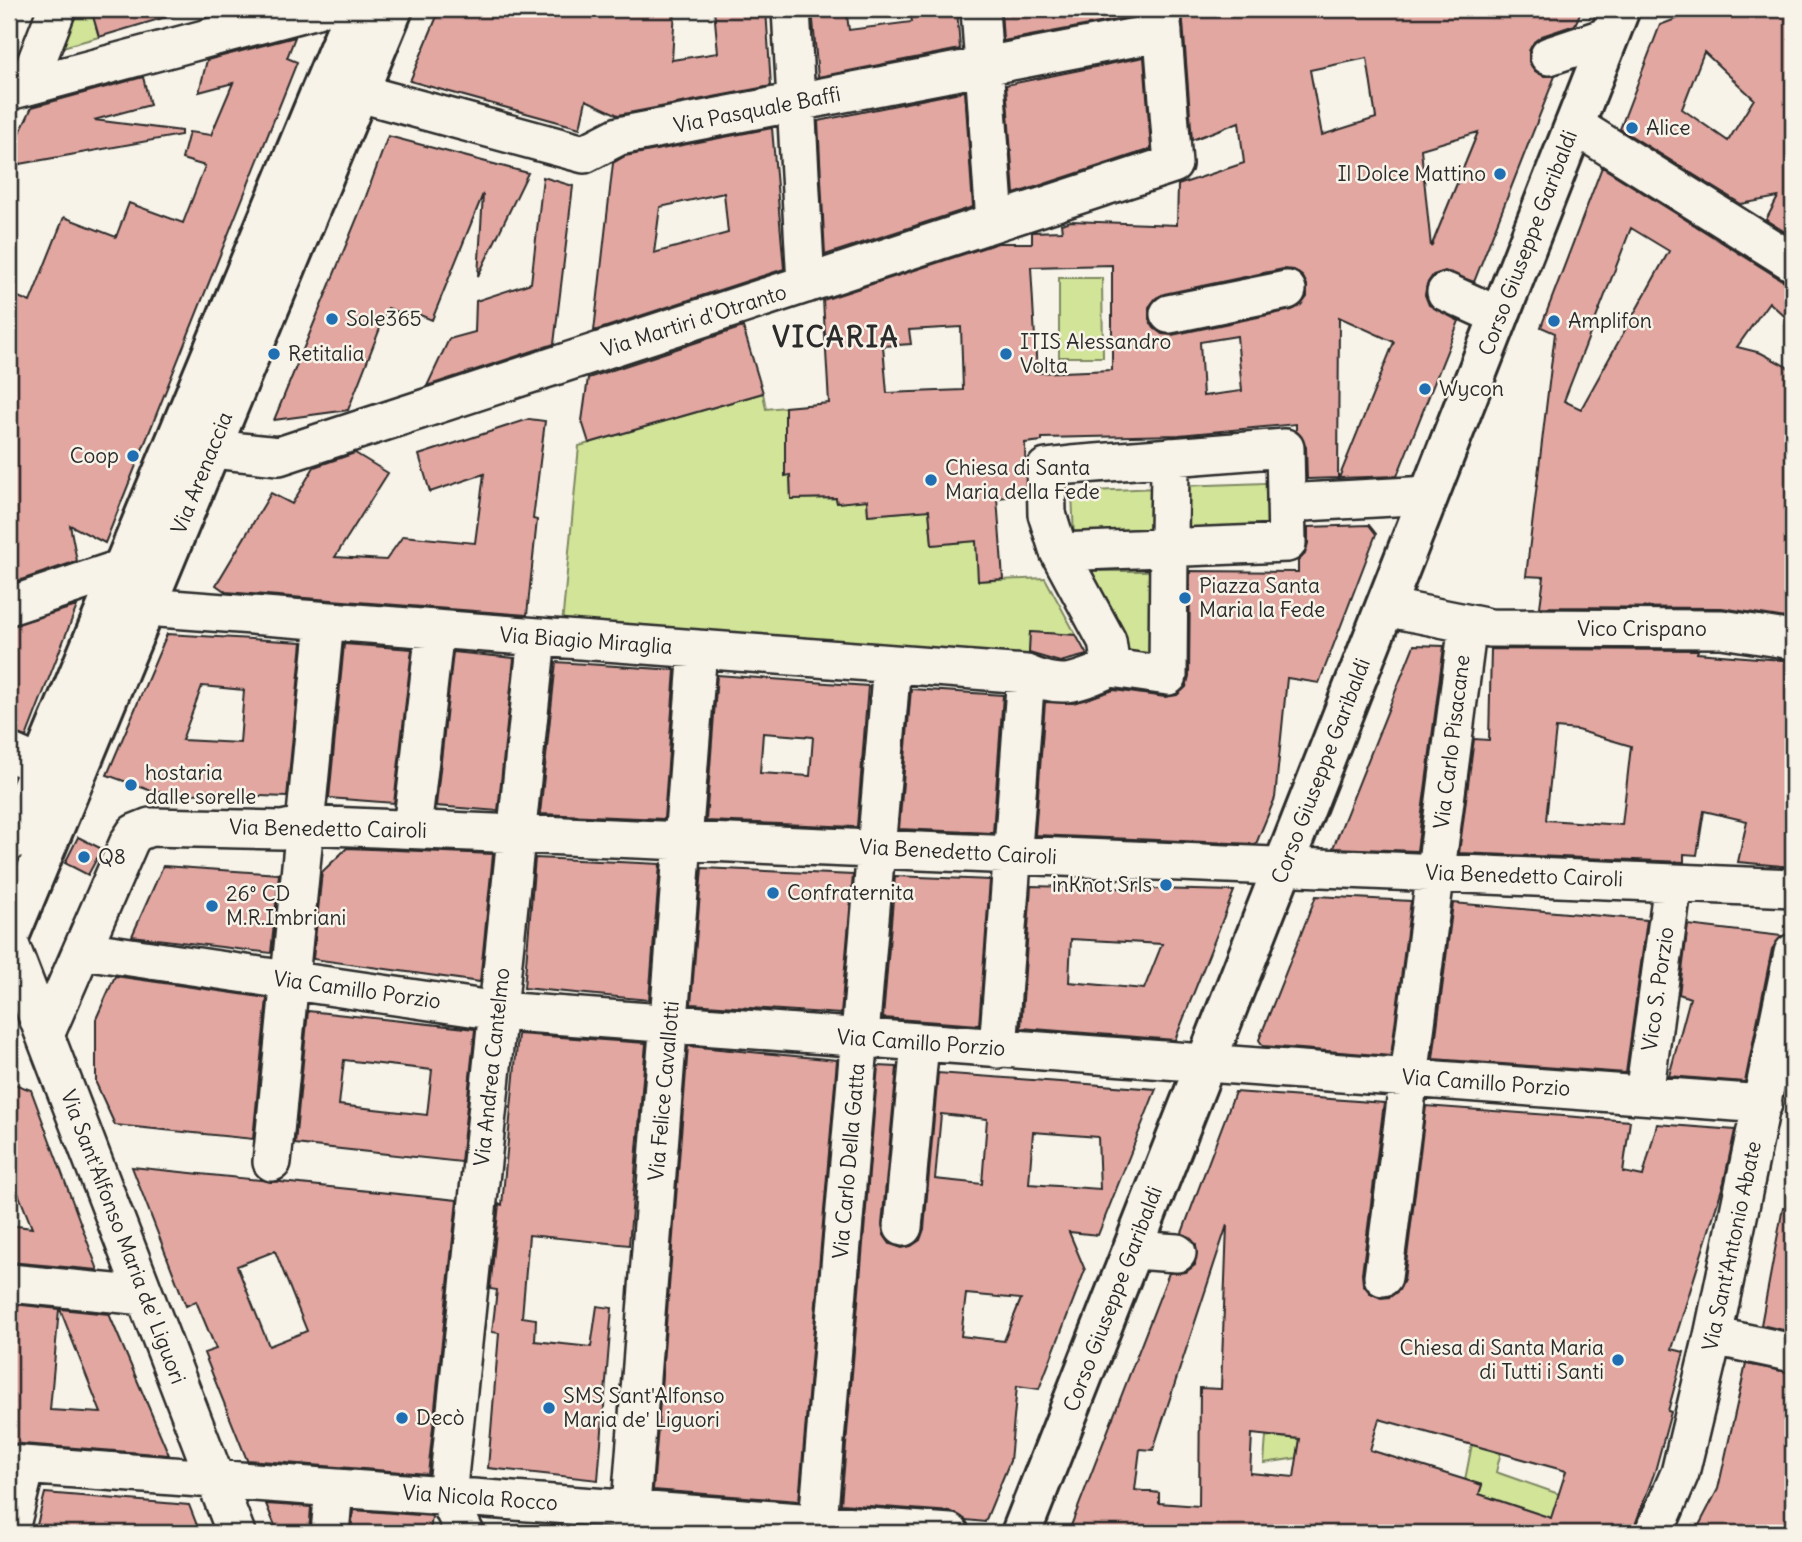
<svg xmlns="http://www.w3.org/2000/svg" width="1802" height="1542" viewBox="0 0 1802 1542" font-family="Delius,sans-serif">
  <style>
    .green { fill: #d1e498; stroke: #7e8862; stroke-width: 2 }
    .building { fill: #e2a7a1; stroke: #2b2b2b; stroke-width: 2; fill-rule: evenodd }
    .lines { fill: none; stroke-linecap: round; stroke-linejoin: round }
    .minor-casing { stroke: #2b2b2b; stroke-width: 42 }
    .major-casing { stroke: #2b2b2b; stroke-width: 44 }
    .minor { stroke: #f7f3e8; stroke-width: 37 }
    .major { stroke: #f7f3e8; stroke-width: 38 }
    .poi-dot { fill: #1f6fb2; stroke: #f7f3e8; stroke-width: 2.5 }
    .labels { text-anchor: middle; stroke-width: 5; stroke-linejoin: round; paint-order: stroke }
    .street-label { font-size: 21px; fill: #2b2b2b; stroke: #f7f3e8 }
    .poi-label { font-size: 21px; fill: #2b2b2b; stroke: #f7f3e8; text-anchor: start }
    .district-label { font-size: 28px; font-weight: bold; letter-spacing: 2px; fill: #2b2b2b; stroke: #f7f3e8 }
  </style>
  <rect width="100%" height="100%" fill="#f7f3e8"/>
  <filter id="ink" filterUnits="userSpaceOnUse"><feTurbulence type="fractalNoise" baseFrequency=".0143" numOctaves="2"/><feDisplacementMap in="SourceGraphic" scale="14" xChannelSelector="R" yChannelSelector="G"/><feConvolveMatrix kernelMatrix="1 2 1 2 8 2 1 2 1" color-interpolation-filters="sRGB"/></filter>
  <g filter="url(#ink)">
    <path class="green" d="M74,9H91L99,37L59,48Z
      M1059,278H1102L1103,357H1059Z
      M763,393L766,409L785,407V475H790L791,499L836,498L837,503L867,500L868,515L929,510L932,545L976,541L979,581L1045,578L1076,635L1030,632L1029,659L562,625L579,446Z
      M1266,483L1268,531L1181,533L1179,486Z
      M1156,488L1158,535L1074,538L1072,492Z
      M1085,571H1156L1158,654L1119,651Z
      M1266,1436L1300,1439L1297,1458L1264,1463Z
      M1472,1444L1501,1452L1496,1472L1573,1499L1566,1523L1479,1494L1482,1485L1465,1480Z"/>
    <path class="building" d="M91,9H175L176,14L99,37Z
      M440,9H675L672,60L718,53L714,9H766L771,86L618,115L586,100L580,128L410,81Z
      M812,9H846L849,30L912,22L910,9H957L960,49L818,77Z
      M1001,9H1131L1132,17L1003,41Z
      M1182,9H1582L1575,25L1542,36L1534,42L1529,51V62L1535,71L1544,76H1555L1474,282L1445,271L1433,275L1427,284L1425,295L1429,305L1459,321L1397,476L1339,478L1394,342L1339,317L1338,478L1307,479L1306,447L1296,431V424L1179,435L1042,438V441L1025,443L1026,495L997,498L1003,579L978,581L976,541L932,545L929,510L868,515L867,500L837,503L836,498L791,499L790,475L785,476V407L829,403L823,300L998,243H1032V232L1062,231L1061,224L1071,221L1177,225L1178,185L1244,163L1239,122L1192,140ZM1367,58L1376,118L1322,135L1310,70ZM1478,132L1431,247L1421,149ZM1112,265V370L1037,373L1031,267ZM1283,269L1294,270L1303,277L1307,285V297L1301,305L1292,310L1172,335L1162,334L1154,328L1149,319V307L1156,298L1164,294ZM961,327L963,390L887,393L883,346L911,344L909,330ZM1237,336L1242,391L1203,396L1200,342Z
      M1702,9H1793V237L1766,220L1778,197L1741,204L1620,129L1660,25ZM1704,52L1754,99L1728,141L1682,109Z
      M295,37L287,58L297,62L105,543L70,525L77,561L9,584V293L30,302L64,217L116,237L129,203L183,223L205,166L182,159L189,132L211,135L233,83L199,92L207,60Z
      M1144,57L1151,149L1014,194L1006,85Z
      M143,77L150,105L94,120L181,131V135L9,166V156L32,107Z
      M965,91L973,207L825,255L818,121Z
      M772,128L784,269L594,331L613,163L625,156ZM724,193L728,233L654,253L660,207Z
      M388,136L528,173L478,276L483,194L432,320L413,312L411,317L388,308L348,410L274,420L365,199Z
      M1602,167L1782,280L1793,283V324L1769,302L1737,347L1761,353L1793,370V619L1722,608L1540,607L1544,577L1526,576L1555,333L1541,327ZM1631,228L1669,251L1581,409L1564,401Z
      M543,177L573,186L554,344L427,386L449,339L475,332L476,301L531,283Z
      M743,327L763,393L589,443L582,421L588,378Z
      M529,419L545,421L533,519L537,520L527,615L226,592L216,585L271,493L292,504L314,467L355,453L388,473L335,557L386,560L403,536L475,543L484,474L430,492L419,455Z
      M1369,525L1376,534L1319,683L1287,678L1275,798L1256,844L1035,835L1045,702L1073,703L1114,690L1165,697L1177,695L1186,687L1189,676L1190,571L1298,572V561L1305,554L1308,543V527Z
      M77,606L26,737L9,731V671L14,658L9,652V626Z
      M1030,632L1076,635L1087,655L1060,662L1029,653Z
      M167,634L302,642L287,797L175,793L149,790L107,775ZM202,686L244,690L240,743L182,740Z
      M344,644L412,649L394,803L329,798Z
      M1414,645L1444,646L1417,851L1333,848Z
      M1491,649L1698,650L1697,653L1793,661V867L1738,862L1747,821L1704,811L1697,855L1684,854V862L1459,853L1474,739L1489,740ZM1556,728L1577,730L1631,746L1622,825L1546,820Z
      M453,652L514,658L498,811L436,806Z
      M556,662L675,670L664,819L540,814Z
      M717,675L868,686L857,827L706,821ZM763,733L813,737L810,776L760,773Z
      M911,689L1003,695L993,833L899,829Z
      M78,837L102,849L88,875L65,863Z
      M347,848L493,854L480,982L313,959L322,872Z
      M535,858L660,864L649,1000L524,988Z
      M163,866L279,874L271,953L132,936Z
      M702,868L853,875L841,1014L691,1004Z
      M895,876L990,880L979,1025L883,1018Z
      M1031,886L1234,891L1175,1040L1021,1028ZM1071,939L1162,944L1144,989L1069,982Z
      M1316,896L1411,901L1391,1056L1263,1046L1259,1040Z
      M1453,903L1647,920L1626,1073L1433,1059Z
      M1688,925L1782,936L1772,949L1745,1082L1669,1076L1690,998L1679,994Z
      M115,976L267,998L253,1139L115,1125L96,1083V1019Z
      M308,1011L475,1029L461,1162L295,1144ZM344,1060L432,1070L427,1115L339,1105Z
      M518,1034L646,1043L629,1245L529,1235L522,1317L536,1319L535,1341L591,1347L597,1306L612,1308L598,1480L488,1468L499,1333L492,1332L497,1290L490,1289L499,1204L502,1205Z
      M688,1046L837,1060L799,1501L653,1490Z
      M878,1066L897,1067L882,1225L884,1235L890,1244L902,1248L911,1246L920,1240L924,1229L938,1073L1156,1089L1098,1235L1069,1232L1085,1270L1039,1389L1017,1386L1010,1461L985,1522L966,1520L952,1512L841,1504ZM941,1114L987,1119L982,1184L935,1179ZM1033,1132L1098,1137L1100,1189L1029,1184ZM966,1294L1021,1299L1004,1341L961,1336Z
      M9,1082L31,1090L98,1270L9,1262V1225L32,1228L9,1170Z
      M1235,1092L1384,1103L1362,1274L1363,1284L1370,1293L1381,1298L1390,1297L1399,1290L1404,1280L1426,1106L1630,1121L1623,1172L1643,1176L1657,1124L1735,1130L1724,1182L1672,1349L1684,1352L1668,1411L1671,1412L1655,1471L1632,1533L1069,1531L1169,1273L1186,1272L1195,1265L1196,1244L1182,1233ZM1227,1225L1221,1389L1200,1388L1199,1506L1159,1503V1493L1135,1490L1140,1449L1153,1450ZM1379,1419L1566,1471L1551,1518L1479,1494L1482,1485L1370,1450ZM1252,1434L1300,1439L1294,1477L1250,1473Z
      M132,1167L457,1200L428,1474L247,1460L204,1353L216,1349L196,1301L186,1306ZM275,1251L307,1331L269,1346L237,1266Z
      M1783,1207L1793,1208V1332L1761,1325Z
      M13,1304L59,1309L50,1410L101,1413L60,1309L109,1314L169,1455L9,1443Z
      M1746,1364L1793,1373V1533H1695L1718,1489Z
      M45,1493L189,1505L200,1533H35Z
      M266,1504L311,1507L309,1533H278Z
      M353,1510L432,1516L430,1533H351Z"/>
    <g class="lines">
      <g class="minor-casing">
        <path id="minor" d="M791,9L806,284
          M980,9L995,222
          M1549,56L1609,36
          M27,86L57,9
          M9,91L317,9
          M359,93L584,154L619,136L1163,32
          M1574,125L1793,262
          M1446,292L1499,316
          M1169,314L1287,290
          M212,449L279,456L1173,164L1161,9
          M1286,503L1429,495
          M1059,552L1287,543L1285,448L1071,465L1046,468L1047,514L1059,552L1107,641L1111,668L1168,676L1169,548C1169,518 1170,488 1170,457
          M9,606L123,568
          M146,607L1026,674C1063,690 1075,683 1111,668
          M1385,607L1490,628L1722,629L1793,640
          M9,752L41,766
          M412,829L435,629
          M9,942L236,1533
          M83,950L498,1011L1763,1104
          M45,1035L129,842L135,833L150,827L282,830L305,825L1793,888
          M998,1049L1026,674
          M1644,1095L1673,883
          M272,1162L325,621
          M903,1227L920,1043
          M1133,1250L1177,1253
          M1383,1277L1468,624
          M9,1283L145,1296
          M1713,1336L1793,1353
          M9,1464L950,1533
          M629,1531L698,649
          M9,1533L26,1466
          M330,1533L334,1488
          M465,1533L447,1496L537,637
          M817,1533L892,664
          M1654,1533L1680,1473L1713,1336L1793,953"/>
      </g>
      <g class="major-casing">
        <path id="major" d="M9,842L355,9
          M9,937L393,9
          M1021,1533L1620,9"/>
      </g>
      <use href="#minor" class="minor"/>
      <use href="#major" class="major"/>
    </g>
  </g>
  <g class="poi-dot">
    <circle cx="1632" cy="128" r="7"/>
    <circle cx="1500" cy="174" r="7"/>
    <circle cx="332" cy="319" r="7"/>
    <circle cx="1554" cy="321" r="7"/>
    <circle cx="274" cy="354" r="7"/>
    <circle cx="1006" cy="354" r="7"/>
    <circle cx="1425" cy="389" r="7"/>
    <circle cx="133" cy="456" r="7"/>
    <circle cx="931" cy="480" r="7"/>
    <circle cx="1185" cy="598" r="7"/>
    <circle cx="131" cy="785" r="7"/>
    <circle cx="84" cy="857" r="7"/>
    <circle cx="1166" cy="885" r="7"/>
    <circle cx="773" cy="893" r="7"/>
    <circle cx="212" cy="906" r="7"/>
    <circle cx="1618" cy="1360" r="7"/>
    <circle cx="549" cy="1408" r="7"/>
    <circle cx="402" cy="1418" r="7"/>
  </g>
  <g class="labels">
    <g class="street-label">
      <text transform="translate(757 110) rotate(-11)" y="7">Via Pasquale Baffi</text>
      <text transform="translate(1528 243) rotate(-69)" y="7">Corso Giuseppe Garibaldi</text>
      <text transform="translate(694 321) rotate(-18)" y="7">Via Martiri d'Otranto</text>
      <text transform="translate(202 473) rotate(-68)" y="7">Via Arenaccia</text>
      <text x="1642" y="636">Vico Crispano</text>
      <text transform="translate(586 641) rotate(4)" y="7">Via Biagio Miraglia</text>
      <text transform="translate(1452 742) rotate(-83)" y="7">Via Carlo Pisacane</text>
      <text transform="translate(1321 771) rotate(-69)" y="7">Corso Giuseppe Garibaldi</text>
      <text transform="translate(328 829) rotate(1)" y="7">Via Benedetto Cairoli</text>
      <text transform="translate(958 852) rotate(3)" y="7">Via Benedetto Cairoli</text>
      <text transform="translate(1524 876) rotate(2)" y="7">Via Benedetto Cairoli</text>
      <text transform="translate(1658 989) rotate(-82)" y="7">Vico S. Porzio</text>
      <text transform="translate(357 990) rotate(8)" y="7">Via Camillo Porzio</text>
      <text transform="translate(921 1043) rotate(4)" y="7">Via Camillo Porzio</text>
      <text transform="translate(492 1067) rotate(-84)" y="7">Via Andrea Cantelmo</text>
      <text transform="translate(1486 1083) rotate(4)" y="7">Via Camillo Porzio</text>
      <text transform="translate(664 1091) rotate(-85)" y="7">Via Felice Cavallotti</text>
      <text transform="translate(849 1161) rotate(-85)" y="7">Via Carlo Della Gatta</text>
      <text transform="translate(123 1237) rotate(69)" y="7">Via Sant'Alfonso Maria de' Liguori</text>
      <text transform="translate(1732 1246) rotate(-78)" y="7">Via Sant'Antonio Abate</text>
      <text transform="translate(1113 1299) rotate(-69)" y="7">Corso Giuseppe Garibaldi</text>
      <text transform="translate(480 1498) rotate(4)" y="7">Via Nicola Rocco</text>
    </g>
    <g class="poi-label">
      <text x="1646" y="135">Alice</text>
      <text x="1486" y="181" text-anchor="end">Il Dolce Mattino</text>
      <text x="346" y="326">Sole365</text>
      <text x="1568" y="328">Amplifon</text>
      <text x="1020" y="349">ITIS Alessandro<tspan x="1020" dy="24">Volta</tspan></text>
      <text x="288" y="361">Retitalia</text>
      <text x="1439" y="396">Wycon</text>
      <text x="119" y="463" text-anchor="end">Coop</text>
      <text x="945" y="475">Chiesa di Santa<tspan x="945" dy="24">Maria della Fede</tspan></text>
      <text x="1199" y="593">Piazza Santa<tspan x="1199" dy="24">Maria la Fede</tspan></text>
      <text x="145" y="780">hostaria<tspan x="145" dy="24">dalle sorelle</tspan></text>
      <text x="98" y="864">Q8</text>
      <text x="1152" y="892" text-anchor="end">inKnot Srls</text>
      <text x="787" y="900">Confraternita</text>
      <text x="226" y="901">26° CD<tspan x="226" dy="24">M.R.Imbriani</tspan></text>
      <text x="1604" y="1355" text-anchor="end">Chiesa di Santa Maria<tspan x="1604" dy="24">di Tutti i Santi</tspan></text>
      <text x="563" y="1403">SMS Sant'Alfonso<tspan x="563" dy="24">Maria de' Liguori</tspan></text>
      <text x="416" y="1425">Decò</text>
    </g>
    <g class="district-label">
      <text x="836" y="347">VICARIA</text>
    </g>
  </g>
  <rect width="1802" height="1542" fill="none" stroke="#f7f3e8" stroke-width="35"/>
  <rect x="18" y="18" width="1767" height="1507" fill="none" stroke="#2b2b2b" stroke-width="2.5" filter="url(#ink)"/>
</svg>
